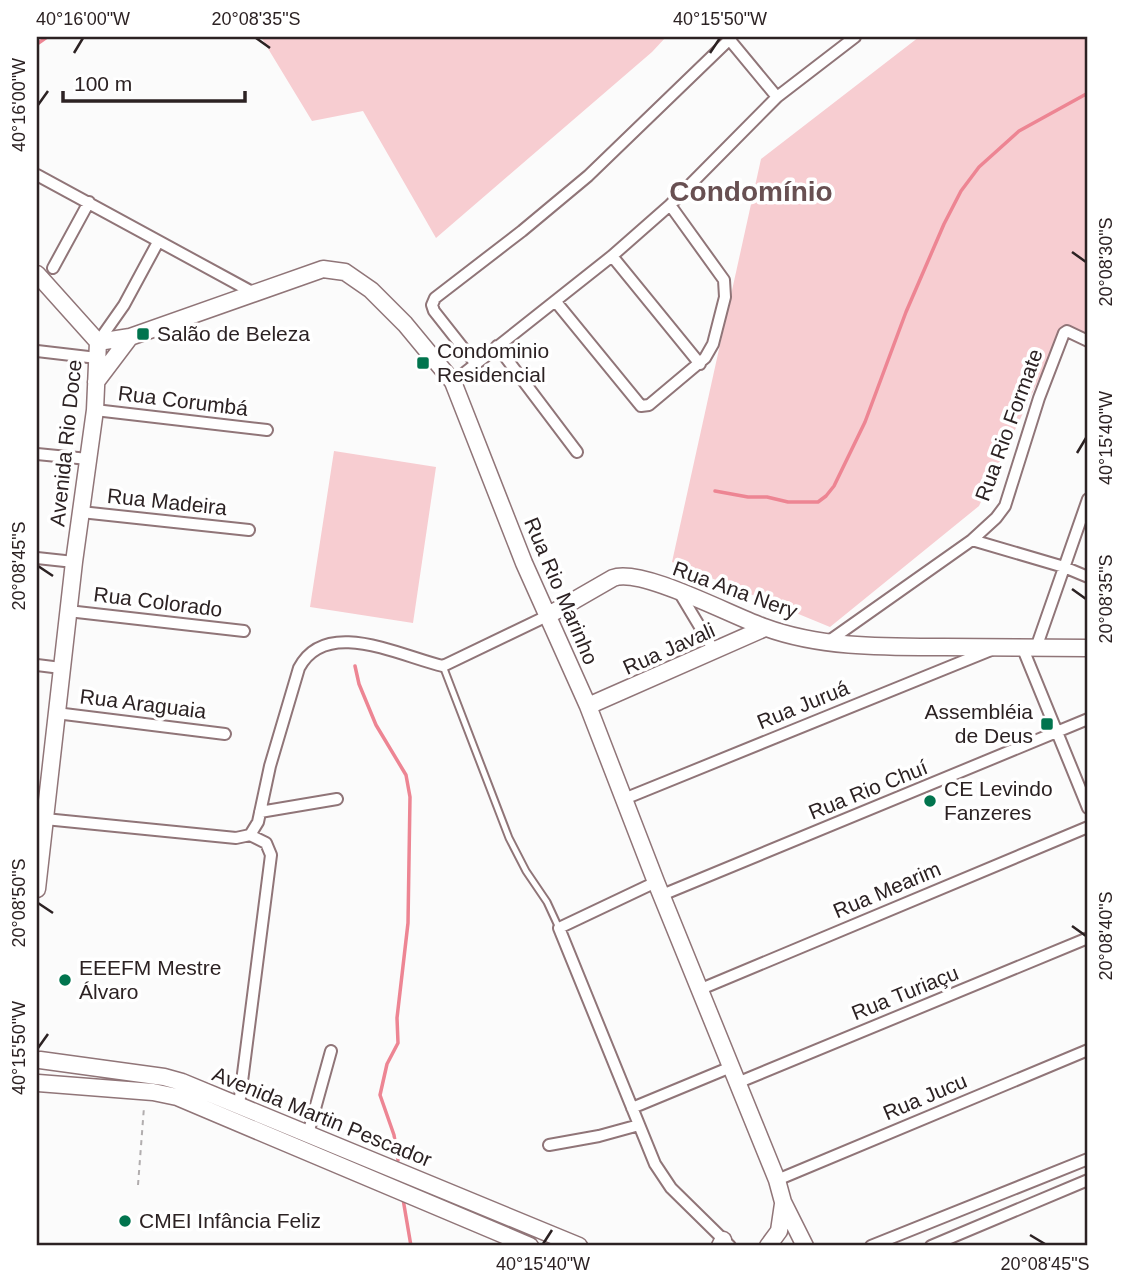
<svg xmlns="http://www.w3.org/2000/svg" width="1125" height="1283" viewBox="0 0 1125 1283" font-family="Helvetica,sans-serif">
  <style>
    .green { fill: #f7cdd1 }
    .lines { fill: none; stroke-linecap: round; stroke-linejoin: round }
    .stream { stroke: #ed8593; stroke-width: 3.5 }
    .lane-casing { stroke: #907578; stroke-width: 9 }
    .street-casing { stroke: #907578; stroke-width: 14 }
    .secondary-casing { stroke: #907578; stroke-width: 19 }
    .path { stroke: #b1adae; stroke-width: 2; stroke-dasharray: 5 5; stroke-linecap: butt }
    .lane { stroke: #fff; stroke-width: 5 }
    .street { stroke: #fff; stroke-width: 10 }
    .secondary { stroke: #fff; stroke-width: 16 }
    .ticks { fill: none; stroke: #2c2223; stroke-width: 2.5 }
    .poi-dot { fill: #01744e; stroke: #fff; stroke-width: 2.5 }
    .labels { text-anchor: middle; stroke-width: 7; stroke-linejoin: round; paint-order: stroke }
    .poi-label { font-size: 21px; fill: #2c2223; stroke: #fff; text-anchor: start }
    .street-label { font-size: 21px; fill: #2c2223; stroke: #fff }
    .district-label { font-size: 28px; font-weight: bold; fill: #685052; stroke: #fff }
    .neatline { fill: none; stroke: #2c2223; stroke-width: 2.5 }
    .ticks-label { font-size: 18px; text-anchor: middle; fill: #2c2223 }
  </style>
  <rect width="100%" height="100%" fill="#fbfbfb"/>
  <path class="green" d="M261,37H666L652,52L436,238L363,111L312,121Z
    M919,37H1088V336L1064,326L979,506L830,627L672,562L761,159Z
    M334,451L436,467L413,623L310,607Z"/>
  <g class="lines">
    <path class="stream" d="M37,44L47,37
      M715,491L748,497H767L788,502H818L826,496L834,486L865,422L906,312L944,224L961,191L979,167L1019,131L1088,93
      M355,666L359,684L376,725L406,775L410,797L408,923L397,1018L398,1043L387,1064L380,1095L394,1135L398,1160
      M403,1199L411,1246"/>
    <g class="lane-casing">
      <path id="lane" d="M443,666L509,838L526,871L547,902L559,928"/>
    </g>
    <g class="street-casing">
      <path id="street" d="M729,39L777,97
        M37,175L254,293
        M612,256L700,364
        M53,268L89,202
        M556,302L641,406L649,405L705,358L713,344L725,297L724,280L670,205
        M98,342L124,305L158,242
        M497,346L577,452
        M37,351L97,358
        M475,363L434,311L432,305L435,298L522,231L588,176L732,37
        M453,382L612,256L670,205L777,97L855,37
        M95,410L267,430
        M37,454L88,459
        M81,512L249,530
        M972,540L996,518L1005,506L1039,398L1064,333L1067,331L1088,341
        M37,558L74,562
        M679,592L715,652
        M68,611L244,631
        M829,641L972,540L1064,567L1088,577
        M1036,648L1088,499
        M1023,649L1088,808
        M37,665L61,668
        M56,713L225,734
        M624,799L991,650
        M260,812L337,799
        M45,819L236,838L250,835L258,822L270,766L299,668C326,616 402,657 443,666L547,616
        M656,882L559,928L655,1164L671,1188L730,1246
        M662,895L1088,719
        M701,989L1088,827
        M737,1083L1088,938
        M239,1105L271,855L266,843L250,835
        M632,1108L731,1067
        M308,1134L331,1051
        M549,1145L599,1136L639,1125
        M777,1180L1088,1050
        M871,1246L1088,1159
        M931,1246L1088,1180"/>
    </g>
    <g class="secondary-casing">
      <path id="secondary" d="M37,274L98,342L95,410L74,562L37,889
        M98,342L130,337L323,269L345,272L371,290L405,324L453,382L524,563L588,706L656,882L777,1180L783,1202L805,1246
        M96,382L130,337
        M547,616L613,578C641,567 732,616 764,627C820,648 885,647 944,647C992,647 1040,648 1088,648
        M588,706L765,628
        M40,1060L164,1077L182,1082L579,1246
        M38,1083L153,1092L177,1097L530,1246
        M720,1246L723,1240
        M768,1246L779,1231L783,1204"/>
    </g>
    <path class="path" d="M138,1185L144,1107"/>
    <use href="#lane" class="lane"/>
    <use href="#street" class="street"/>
    <use href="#secondary" class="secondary"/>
  </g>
  <path class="ticks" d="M256,38L270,48M74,53L83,38M710,53L720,38M38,105L48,91M1072,252L1086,262M1077,453L1086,438M38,566L53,576M1072,589L1086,599M38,903L53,913M1072,926L1086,936M38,1048L48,1034M1030,1235L1045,1244M543,1244L552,1230"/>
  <g class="poi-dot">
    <rect x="136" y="327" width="14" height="14" rx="3.5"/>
    <rect x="416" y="356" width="14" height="14" rx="3.5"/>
    <rect x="1040" y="717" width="14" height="14" rx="3.5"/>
    <circle cx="930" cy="801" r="7"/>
    <circle cx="65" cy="980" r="7"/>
    <circle cx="125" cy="1221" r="7"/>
  </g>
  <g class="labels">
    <g class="poi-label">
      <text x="157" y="341">Salão de Beleza</text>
      <text x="437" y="358">Condominio<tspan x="437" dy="24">Residencial</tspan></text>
      <text x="1033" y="719" text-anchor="end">Assembléia<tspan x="1033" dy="24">de Deus</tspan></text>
      <text x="944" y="796">CE Levindo<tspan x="944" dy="24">Fanzeres</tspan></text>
      <text x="79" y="975">EEEFM Mestre<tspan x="79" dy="24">Álvaro</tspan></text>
      <text x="139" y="1228">CMEI Infância Feliz</text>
    </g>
    <g class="street-label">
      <text transform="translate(183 401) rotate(7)" y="7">Rua Corumbá</text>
      <text transform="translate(1009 425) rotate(-70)" y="7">Rua Rio Formate</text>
      <text transform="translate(66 443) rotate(-84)" y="7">Avenida Rio Doce</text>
      <text transform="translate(167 502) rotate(6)" y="7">Rua Madeira</text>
      <text transform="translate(735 590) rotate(20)" y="7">Rua Ana Nery</text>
      <text transform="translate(561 591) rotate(67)" y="7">Rua Rio Marinho</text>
      <text transform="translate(158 602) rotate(7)" y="7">Rua Colorado</text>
      <text transform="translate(669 649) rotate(-24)" y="7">Rua Javali</text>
      <text transform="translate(143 704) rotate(7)" y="7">Rua Araguaia</text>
      <text transform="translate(803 705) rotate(-22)" y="7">Rua Juruá</text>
      <text transform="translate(868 790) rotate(-22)" y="7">Rua Rio Chuí</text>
      <text transform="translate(887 890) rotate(-23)" y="7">Rua Mearim</text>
      <text transform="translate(905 993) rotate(-22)" y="7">Rua Turiaçu</text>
      <text transform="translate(925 1097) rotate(-23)" y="7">Rua Jucu</text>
      <text transform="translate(322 1117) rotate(22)" y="7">Avenida Martin Pescador</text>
    </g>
    <g class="district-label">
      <text x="751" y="201">Condomínio</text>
    </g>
  </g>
  <rect width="1125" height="1283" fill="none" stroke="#ffffff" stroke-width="77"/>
  <path d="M63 91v10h182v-10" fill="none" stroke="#2c2223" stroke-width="3.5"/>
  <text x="74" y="91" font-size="21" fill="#2c2223" stroke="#ffffff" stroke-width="5" paint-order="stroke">100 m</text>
  <rect x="38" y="38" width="1048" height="1206" class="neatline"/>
  <g class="ticks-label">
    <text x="83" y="25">40°16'00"W</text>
    <text x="256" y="25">20°08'35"S</text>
    <text x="720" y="25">40°15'50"W</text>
    <text transform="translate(19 105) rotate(-90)" y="6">40°16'00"W</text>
    <text transform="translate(1106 262) rotate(-90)" y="6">20°08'30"S</text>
    <text transform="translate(1106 438) rotate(-90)" y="6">40°15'40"W</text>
    <text transform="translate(19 566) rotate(-90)" y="6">20°08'45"S</text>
    <text transform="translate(1106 599) rotate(-90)" y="6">20°08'35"S</text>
    <text transform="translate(19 903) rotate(-90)" y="6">20°08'50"S</text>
    <text transform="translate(1106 936) rotate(-90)" y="6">20°08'40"S</text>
    <text transform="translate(19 1048) rotate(-90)" y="6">40°15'50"W</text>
    <text x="543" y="1270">40°15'40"W</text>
    <text x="1045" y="1270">20°08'45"S</text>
  </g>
</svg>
